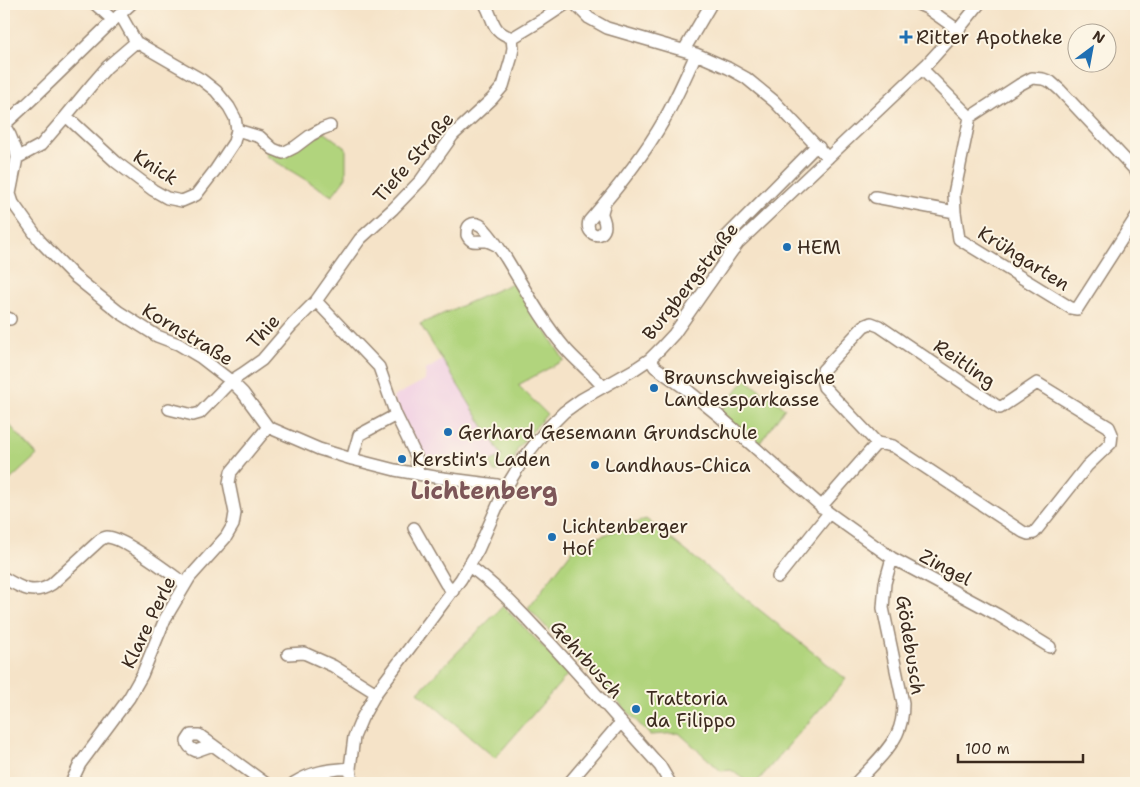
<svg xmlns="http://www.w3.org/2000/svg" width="1140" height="787" viewBox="0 0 1140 787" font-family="'Shantell Sans',sans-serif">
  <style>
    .built { fill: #f1d0e4 }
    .green { fill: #b1d47d; stroke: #767f4e }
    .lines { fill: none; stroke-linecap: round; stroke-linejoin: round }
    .minor-casing { stroke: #988673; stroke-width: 14 }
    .minor { stroke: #fff; stroke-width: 11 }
    .poi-dot { fill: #1f6fb2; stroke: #fcf5e5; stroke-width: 2 }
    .labels { text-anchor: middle; stroke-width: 4; stroke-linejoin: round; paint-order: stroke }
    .poi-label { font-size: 19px; fill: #3b2a1e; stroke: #fcf5e5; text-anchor: start }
    .street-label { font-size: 19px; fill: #3b2a1e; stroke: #fcf5e5 }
    .district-label { font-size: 24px; font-weight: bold; fill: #7d5658; stroke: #fcf5e5 }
  </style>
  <rect width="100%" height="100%" fill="#fcf5e5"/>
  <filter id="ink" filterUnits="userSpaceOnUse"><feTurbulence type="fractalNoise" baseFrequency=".02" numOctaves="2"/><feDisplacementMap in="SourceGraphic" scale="10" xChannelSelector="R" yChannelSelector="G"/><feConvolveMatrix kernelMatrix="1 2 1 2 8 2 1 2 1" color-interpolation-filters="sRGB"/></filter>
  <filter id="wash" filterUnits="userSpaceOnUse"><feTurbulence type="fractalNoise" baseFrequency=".0096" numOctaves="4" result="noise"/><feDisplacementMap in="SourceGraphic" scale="20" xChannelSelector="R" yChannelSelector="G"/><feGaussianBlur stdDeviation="1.12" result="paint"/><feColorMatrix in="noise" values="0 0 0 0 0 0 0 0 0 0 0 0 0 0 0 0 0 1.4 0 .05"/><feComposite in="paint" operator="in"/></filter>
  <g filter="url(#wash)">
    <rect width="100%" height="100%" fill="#f5e3c8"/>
    <path class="built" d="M442,360L502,456L470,469L439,462L419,451L393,397L425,380L426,370Z"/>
    <path class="green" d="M324,132L346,148V177L332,196L265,155L269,149L279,155Z
      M515,282L564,360L518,385L547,414L517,449L515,458L504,470L494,472L489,462L502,456L420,324Z
      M745,379L785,408L757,447L719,414Z
      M4,419L37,455L10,480L4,492Z
      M646,519L846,679L756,783H749L731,770L721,771L679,733L650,735L528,608L574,548H575L578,545Z
      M503,606L569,673L495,758L418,692Z"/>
  </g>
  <g filter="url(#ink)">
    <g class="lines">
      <g class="minor-casing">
        <path id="minor" d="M95,4L113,20
          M485,4C495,21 490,30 512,38
          M575,4L589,18L607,28L696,54L728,68L746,78L774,101L828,158
          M918,4L927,8L958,30
          M512,38L542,20L566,4
          M684,50L711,4
          M922,69L970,117
          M66,116L94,82L107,67L136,42
          M4,125L10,135L16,150L17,158L10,194L13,203L40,241L74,276L119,312L157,336L178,344L200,357L231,381L243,393L268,427L319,449L352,459L395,470L435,477L497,485L505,489
          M4,125C48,86 88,43 131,4
          M237,130L260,137L273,149L283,153L295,147L311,135L322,129L330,126
          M17,158L41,145L66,116L116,162L153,190L167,198L182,201L196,195L216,169L234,142L237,130L235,118L229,107L216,91L202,80L136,42L120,14
          M1136,171L1060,90L1051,82L1043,79L1032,78L1019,85L970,117L954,194L955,212L959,239L1071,308L1077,309L1136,217
          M875,197L955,212
          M605,202C604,206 602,210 602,214C603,219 607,224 604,230C599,240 585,233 589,221C617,189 643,157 664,120C676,99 686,76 696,54
          M498,246C494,244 490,242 486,241C477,240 472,245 467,235C467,230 467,226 472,224C475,223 478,224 480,225C487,229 501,251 506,258C525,289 542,321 565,348C577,362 592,373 603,387
          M734,249L723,240L725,238L812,150L819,147
          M316,301L379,367L396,415L416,456L418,474
          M4,317L10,319
          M871,323L879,326L1000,408L1037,383L1109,427L1112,434L1111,443L1087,466L1034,533L1028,534L1023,532L893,446L877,443L824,387L822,379L823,370L864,326Z
          M650,359L655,367L686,389L718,415L829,513L892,558L998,615L1050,647
          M169,409L193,415L200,413L231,381L242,374L262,360L292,325L316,301L360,239L393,209L421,180L453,135L492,99L503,86L511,59L513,48L512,38
          M352,459L359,435L396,415
          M821,507L877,443
          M414,528L446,584L453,591
          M469,566C500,588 524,616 550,643C587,683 623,725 660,766L670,783
          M778,577L829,513
          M4,578C21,588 34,596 52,584L100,540C102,539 105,537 107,537C123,537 171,574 185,584
          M288,654L304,653L333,666L376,693
          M213,745L196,751C191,749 188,747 187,741L191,735H199L265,783
          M71,783L80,764L129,698L142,675L165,619L190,577L226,537L233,525L235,513L229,483L231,472L268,427
          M294,783C313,771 328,770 350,768
          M352,783L350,768L354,737L362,718L376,693L461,579L478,550L505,489L524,458L547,429L564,412L582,399L635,369L650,359L661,348L674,334L730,254L738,243L928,63L958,30L979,4
          M569,783L621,722
          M856,783C869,769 888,752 897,734C902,724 903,714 903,703L883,608L885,583L892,558"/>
      </g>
      <use href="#minor" class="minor"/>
    </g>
  </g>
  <g class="poi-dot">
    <path d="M903.5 29.5h5v5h5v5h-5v5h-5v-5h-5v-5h5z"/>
    <circle cx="787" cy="247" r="5"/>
    <circle cx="654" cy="388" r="5"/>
    <circle cx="448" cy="432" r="5"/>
    <circle cx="402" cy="459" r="5"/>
    <circle cx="595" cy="465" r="5"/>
    <circle cx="552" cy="537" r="5"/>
    <circle cx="636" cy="709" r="5"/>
  </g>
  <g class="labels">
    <g class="poi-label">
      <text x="916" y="44">Ritter Apotheke</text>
      <text x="797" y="254">HEM</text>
      <text x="664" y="384">Braunschweigische<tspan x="664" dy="22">Landessparkasse</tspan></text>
      <text x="458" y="439">Gerhard Gesemann Grundschule</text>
      <text x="412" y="466">Kerstin's Laden</text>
      <text x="605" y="472">Landhaus-Chica</text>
      <text x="562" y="533">Lichtenberger<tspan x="562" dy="22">Hof</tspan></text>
      <text x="646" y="705">Trattoria<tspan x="646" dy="22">da Filippo</tspan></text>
    </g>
    <g class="street-label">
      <text transform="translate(413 157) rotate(-49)" y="7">Tiefe Straße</text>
      <text transform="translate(156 167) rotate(32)" y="7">Knick</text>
      <text transform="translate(1024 258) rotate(32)" y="7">Krühgarten</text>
      <text transform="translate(690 281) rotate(-52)" y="7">Burgbergstraße</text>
      <text transform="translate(263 331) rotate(-48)" y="7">Thie</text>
      <text transform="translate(188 334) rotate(31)" y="7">Kornstraße</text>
      <text transform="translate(965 363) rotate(34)" y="7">Reitling</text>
      <text transform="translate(946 567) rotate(28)" y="7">Zingel</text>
      <text transform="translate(148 622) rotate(-64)" y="7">Klare Perle</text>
      <text transform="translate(911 645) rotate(81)" y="7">Gödebusch</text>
      <text transform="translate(587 659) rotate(48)" y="7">Gehrbusch</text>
    </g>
    <g class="district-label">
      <text x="484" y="499">Lichtenberg</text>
    </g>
  </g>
  <rect width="1140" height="787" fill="none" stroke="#fcf5e5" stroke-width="20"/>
  <g transform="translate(1092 48) rotate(32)"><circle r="24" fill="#fcf5e5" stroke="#afa495"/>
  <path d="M0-4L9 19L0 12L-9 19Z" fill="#1f6fb2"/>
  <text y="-8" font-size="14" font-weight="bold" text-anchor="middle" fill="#3b2a1e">N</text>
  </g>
  <path d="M958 754v8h125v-8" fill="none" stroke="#3b2a1e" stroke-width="2.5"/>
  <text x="965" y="754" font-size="15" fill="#3b2a1e" stroke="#fcf5e5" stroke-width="4" paint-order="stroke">100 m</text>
</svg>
